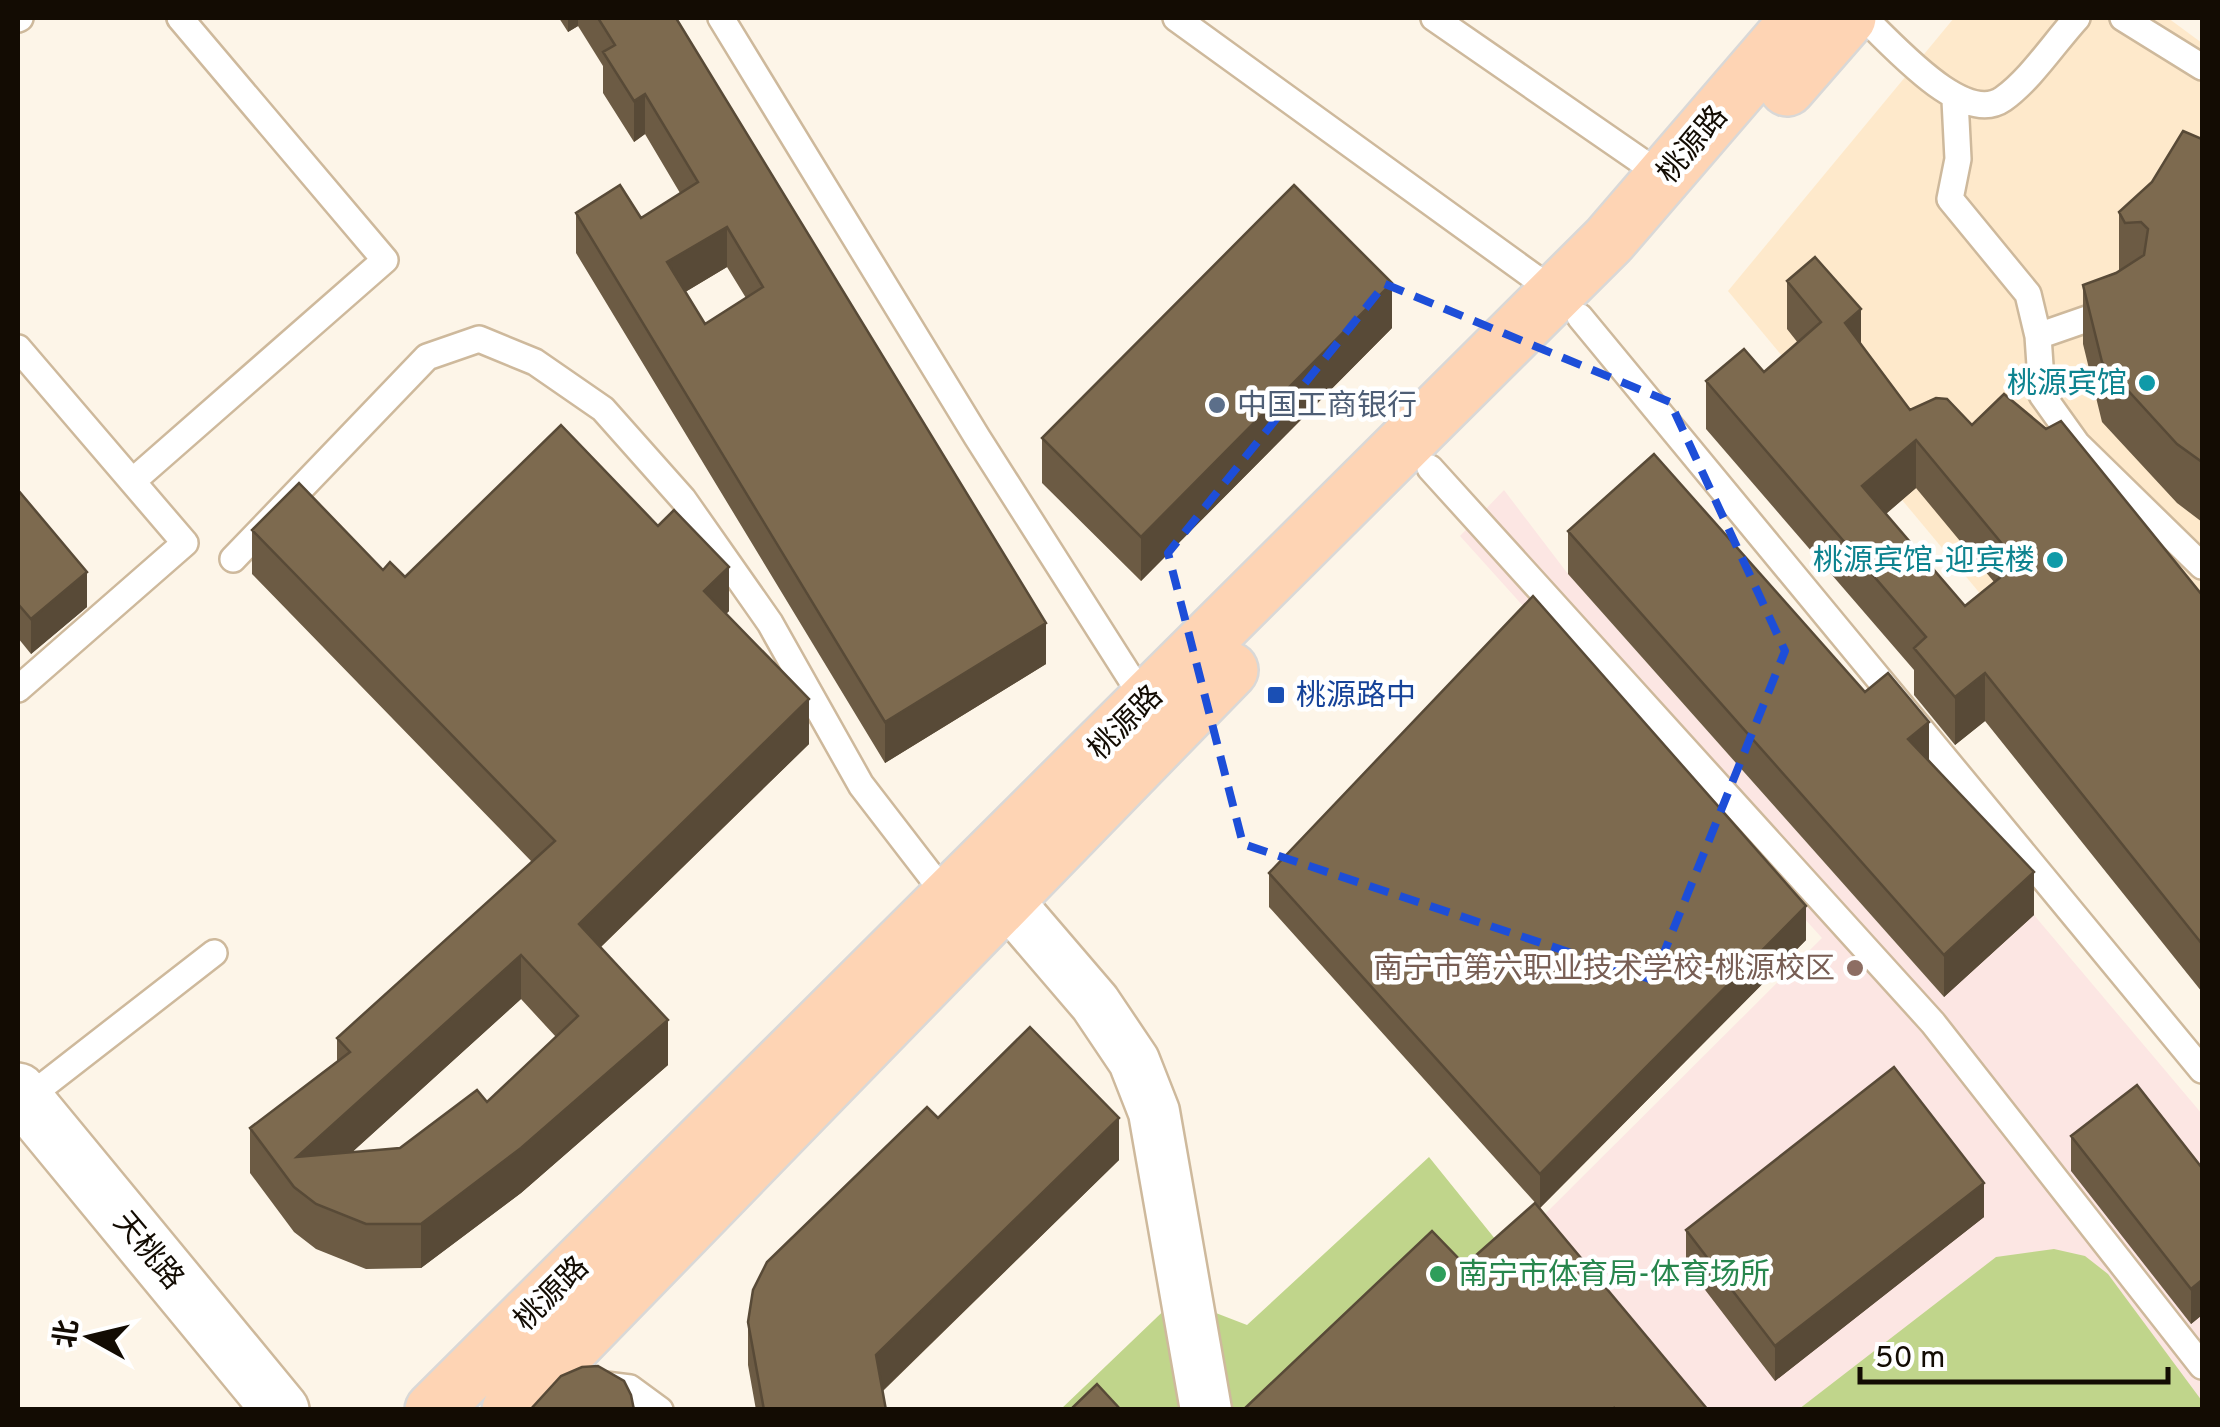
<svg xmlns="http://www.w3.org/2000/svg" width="2220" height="1427" viewBox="0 0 2220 1427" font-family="Overpass,'Noto Sans SC',sans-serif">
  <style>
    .built { fill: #fee9cb }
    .education { fill: #fce6e3 }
    .green { fill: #c0d58b }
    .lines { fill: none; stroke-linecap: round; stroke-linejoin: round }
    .lane-casing { stroke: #ceb99c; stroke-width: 30 }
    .street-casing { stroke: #ceb99c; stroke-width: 55 }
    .secondary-casing { stroke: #ceb99c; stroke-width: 60 }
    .primary-casing { stroke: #d9d8d7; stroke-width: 60 }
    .lane { stroke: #fff; stroke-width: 25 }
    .street { stroke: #fff; stroke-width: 50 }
    .secondary { stroke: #fff; stroke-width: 55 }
    .primary { stroke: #fed4b4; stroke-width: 55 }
    .wall { fill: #6c5b44; fill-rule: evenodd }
    .shaded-wall { fill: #584a37 }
    .building { fill: #7d6a4f; stroke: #584a37; stroke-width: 2.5; fill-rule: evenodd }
    .marked { fill: none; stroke: #1d4ed8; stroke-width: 8; stroke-dasharray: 20 12; stroke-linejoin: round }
    .culture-dot { fill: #0f9aa8; stroke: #fff; stroke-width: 4 }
    .service-dot { fill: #5c6f8a; stroke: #fff; stroke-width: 4 }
    .transit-dot { fill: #1a4fb4; stroke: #fff; stroke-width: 4 }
    .education-dot { fill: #8d6e63; stroke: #fff; stroke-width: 4 }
    .leisure-dot { fill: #2e9e5b; stroke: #fff; stroke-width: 4 }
    .labels { text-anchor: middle; stroke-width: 9; stroke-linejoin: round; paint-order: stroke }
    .street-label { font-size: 30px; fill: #130c03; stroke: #fff }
    .culture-label { font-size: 30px; fill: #0d838f; stroke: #fff; text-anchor: end }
    .service-label { font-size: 30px; fill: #4e5e75; stroke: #fff; text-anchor: start }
    .transit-label { font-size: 30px; fill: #164399; stroke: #fff; text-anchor: start }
    .education-label { font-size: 30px; fill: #785e54; stroke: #fff; text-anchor: end }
    .leisure-label { font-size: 30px; fill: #27864d; stroke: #fff; text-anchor: start }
  </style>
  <rect width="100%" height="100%" fill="#fdf5e8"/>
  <path class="built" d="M1954,18H2168L2202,43V860L1728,291Z"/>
  <path class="education" d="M1504,490L1568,574L1944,997L2034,915L2202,1114V1409H1686L1533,1226L1822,938L1460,536Z"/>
  <path class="green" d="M1429,1157L1504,1250L1686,1410H1060L1177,1298L1247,1325Z
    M2054,1249L2085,1256L2108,1274L2202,1401V1409H1799L1996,1257Z"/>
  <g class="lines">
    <g class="lane-casing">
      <path id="lane" d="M721,18L977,437L1145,701
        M1176,18L1556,293
        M1434,18L1664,177
        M1864,18C1892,43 1963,127 2003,99C2031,79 2054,43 2077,18
        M2123,18L2202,67
        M18,19L20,18
        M1955,100L1958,159L1950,199L2028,294L2038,336L2042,395L2077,444L2202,566
        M1580,317L2202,1070
        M2038,336L2113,310
        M18,348L185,543L18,689
        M1430,468L1933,1023L2202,1366
        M134,480L385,260L180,18
        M233,559L427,357L479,339L535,362L603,409L683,499L770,623L861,785L948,898
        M25,1100L214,953
        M597,1384L630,1388L660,1410"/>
    </g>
    <g class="street-casing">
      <path id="street" d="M1005,898L1095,1003L1134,1061L1154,1112L1206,1410"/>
    </g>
    <g class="secondary-casing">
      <path id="secondary" d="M18,1091L281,1410"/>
    </g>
    <g class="primary-casing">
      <path id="primary" d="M1787,88L1848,18
        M433,1410L1609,240L1800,18
        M510,1410L1230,670"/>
    </g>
    <use href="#lane" class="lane"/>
    <use href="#street" class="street"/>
    <use href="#secondary" class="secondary"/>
    <use href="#primary" class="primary"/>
  </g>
  <path class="wall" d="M559,18H676L1046,664L885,763L576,253V213L641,218L680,193L645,134L634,142L603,93V66L578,26L568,32ZM727,267L746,298L705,324L685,292Z
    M2202,139V522L2177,503L2102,422L2083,344V285L2119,271V212Z
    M1787,281L1861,344L1910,410L1972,425L2202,595V992L1985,721L1955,745L1914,695V670L1706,429V381L1764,372L1798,343L1787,329ZM1916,488L1994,582L1965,606L1886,514Z
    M1392,328L1141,581L1042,483V438Z
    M18,490L87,607L31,654L18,638Z
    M252,530L405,577L729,611L726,614L809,744L601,947L668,1065L521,1193L421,1268L366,1269L316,1249L294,1232L250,1173V1128L337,1061V1038L532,862L252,574ZM521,999L556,1037L487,1102L400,1148L352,1152Z
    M1568,531L1929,762L2034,915L1944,997L1568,574Z
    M1269,873L1806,940L1540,1208L1269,907Z
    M938,1118L1119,1160L883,1391L886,1410H756L748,1365V1322Z
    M2071,1136L2202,1168V1315L2191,1324L2071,1171Z
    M1984,1217L1775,1381L1686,1265V1230Z"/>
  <path class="shaded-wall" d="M568,18H578V26L568,32Z
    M645,94V134L634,142V101Z
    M727,227V267L667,303V262Z
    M1392,283V328L1141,581V537Z
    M1861,309V357L1845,323Z
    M1916,440V488L1862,534V486Z
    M729,567V611L704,635V591Z
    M87,572V607L31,654V619Z
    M1046,623V664L885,763V722Z
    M1985,673V721L1955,745V697Z
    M809,699V744L579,968V924Z
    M1929,722V765L1908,739Z
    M2034,872V915L1944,997V955Z
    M1806,906V940L1540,1208V1174Z
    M521,955V999L305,1195L297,1157Z
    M668,1020V1065L521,1193L421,1268V1224Z
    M1119,1118V1160L876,1397V1355Z
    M1984,1183V1217L1775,1381V1346Z
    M2202,1280V1315L2191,1324V1289Z"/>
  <path class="building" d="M598,18H676L1046,623L885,722L576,213L620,185L641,218L698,182L645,94L634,101L603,52L615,45ZM727,227L763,287L705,324L667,262Z
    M2183,131L2202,139V462L2177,444L2102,362L2083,285L2116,273L2144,255L2148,229L2141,222L2125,223L2119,212L2152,182Z
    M1294,185L1392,283L1141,537L1042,438Z
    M1815,257L1861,309L1845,323L1910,410L1936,398L1947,399L1972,425L2004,394L2046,429L2061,421L2202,595V944L1985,673L1955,697L1914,648L1926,637L1706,381L1744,349L1764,372L1821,322L1787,281ZM1916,440L2018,563L1965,606L1862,486Z
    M561,425L658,526L674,510L729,567L704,591L809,699L579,924L668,1020L521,1148L421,1224H366L316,1204L294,1187L250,1128L350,1052L337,1038L555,841L252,530L299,483L383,570L390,562L405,577ZM521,955L578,1016L487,1102L477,1090L400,1148L297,1157Z
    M1654,454L1865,692L1888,673L1929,722L1908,739L2034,872L1944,955L1568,531Z
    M18,490L87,572L31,619L18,604Z
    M1533,596L1806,906L1540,1174L1269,873Z
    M1030,1027L1119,1118L876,1355L886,1410H764L748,1322L753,1290L767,1262L927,1107L938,1118Z
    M1894,1067L1984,1183L1775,1346L1686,1230Z
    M2137,1085L2202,1168V1280L2191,1289L2071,1136Z
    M1535,1203L1708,1410H1615L1614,1408L1612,1410H1243L1432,1231L1465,1265Z
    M598,1366L624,1381L631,1395L634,1410H530L561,1376L582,1367Z
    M1097,1384L1121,1410H1070Z"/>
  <path class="marked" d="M1385,284L1670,402L1785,651L1653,980L1243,844L1168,553Z"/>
  <g class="culture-dot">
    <circle cx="2147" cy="383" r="10"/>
    <circle cx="2055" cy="560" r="10"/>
  </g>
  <circle class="service-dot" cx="1217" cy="405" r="10"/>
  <rect class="transit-dot" x="1266" y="685" width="20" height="20" rx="5"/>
  <circle class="education-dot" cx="1855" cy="968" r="10"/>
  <circle class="leisure-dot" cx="1438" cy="1274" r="10"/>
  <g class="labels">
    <g class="street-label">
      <text transform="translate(1692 144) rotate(-50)" y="10">桃源路</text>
      <text transform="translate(1125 722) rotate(-45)" y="10">桃源路</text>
      <text transform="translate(149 1250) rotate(50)" y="10">天桃路</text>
      <text transform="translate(551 1293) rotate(-45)" y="10">桃源路</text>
    </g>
    <g class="culture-label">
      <text x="2127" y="393">桃源宾馆</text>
      <text x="2035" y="570">桃源宾馆-迎宾楼</text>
    </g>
    <g class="service-label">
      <text x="1237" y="415">中国工商银行</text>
    </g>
    <g class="transit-label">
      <text x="1296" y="705">桃源路中</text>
    </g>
    <g class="education-label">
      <text x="1835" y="978">南宁市第六职业技术学校-桃源校区</text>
    </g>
    <g class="leisure-label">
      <text x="1458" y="1284">南宁市体育局-体育场所</text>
    </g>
  </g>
  <rect width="2220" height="1427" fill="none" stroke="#130c03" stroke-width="40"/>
  <g transform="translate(90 1337) rotate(278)" stroke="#ffffff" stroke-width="8" paint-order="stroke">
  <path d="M0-8L18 38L0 25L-18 38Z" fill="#130c03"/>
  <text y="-15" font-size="28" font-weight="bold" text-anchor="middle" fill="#130c03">北</text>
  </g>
  <path d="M1860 1367v15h308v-15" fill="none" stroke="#130c03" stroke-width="5"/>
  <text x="1875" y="1367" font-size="30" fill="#130c03" stroke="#ffffff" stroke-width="8" paint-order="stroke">50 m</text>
</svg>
